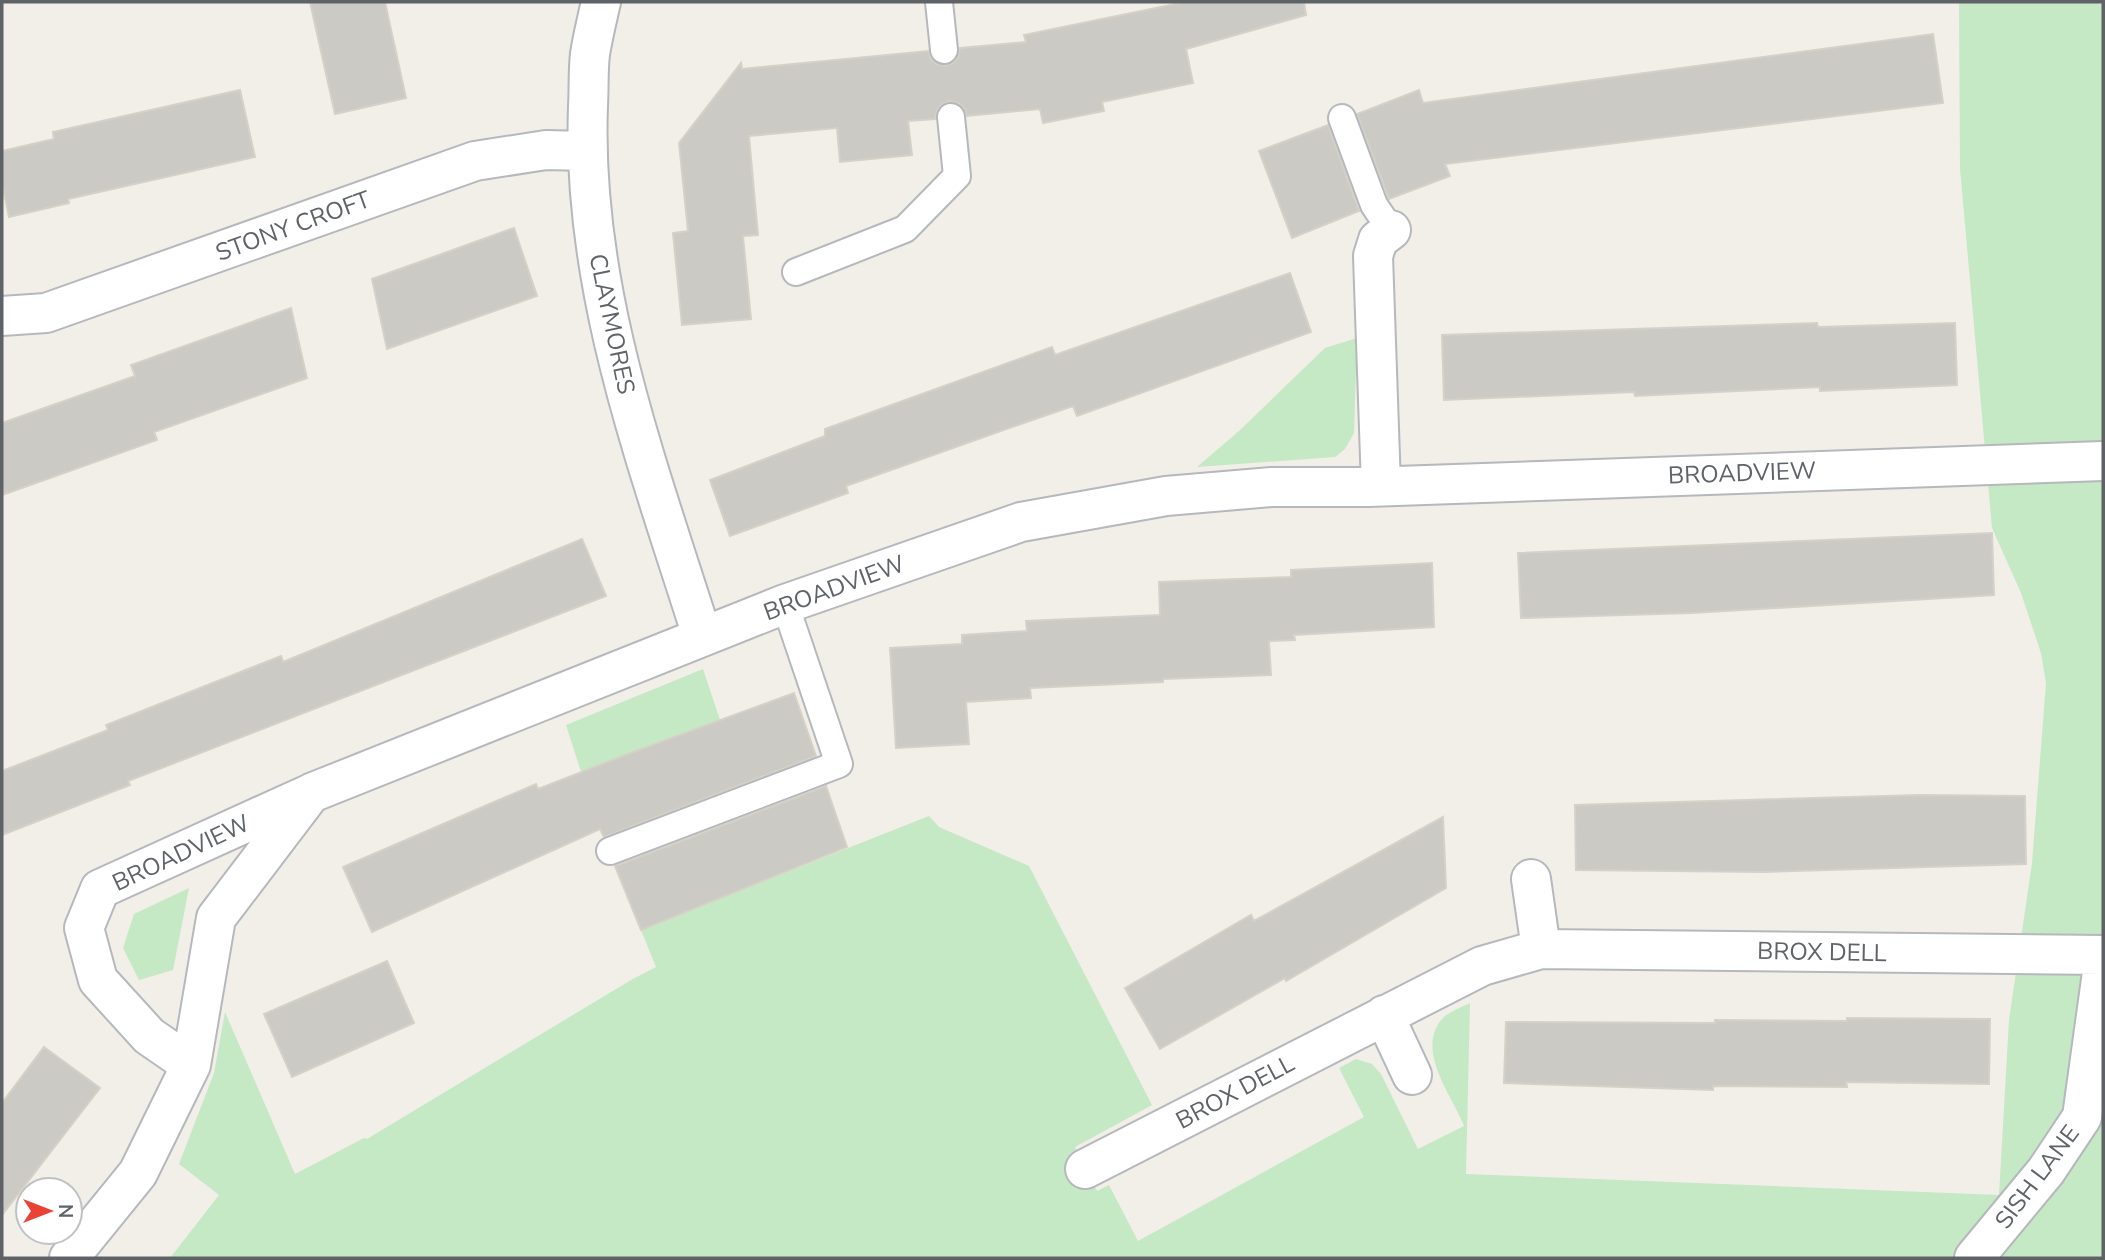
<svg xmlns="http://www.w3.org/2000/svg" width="2105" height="1260" viewBox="0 0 2105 1260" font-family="'Nunito Sans',sans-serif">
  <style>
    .green { fill: #c5e8c5 }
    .building { fill: #cccac5; stroke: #d6d1c6; stroke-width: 2 }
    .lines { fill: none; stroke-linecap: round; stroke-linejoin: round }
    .lane-casing { stroke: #b5b8bc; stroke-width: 30 }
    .street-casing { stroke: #b5b8bc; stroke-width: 42 }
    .lane { stroke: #fff; stroke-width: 26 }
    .street { stroke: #fff; stroke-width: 38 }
    .labels { text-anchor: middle; stroke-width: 7; stroke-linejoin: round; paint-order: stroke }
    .street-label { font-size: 24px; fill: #5f6368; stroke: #fff }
  </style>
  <rect width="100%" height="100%" fill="#f1efe8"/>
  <path class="green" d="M1959,2H2103V1258H170L219,1195L179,1164L214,1073L225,1012L295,1174L364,1138L367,1139L631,980L656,967L641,930L929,816L939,827L1029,866L1152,1105L1075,1147L1097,1191L1109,1185L1138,1241L1364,1117L1339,1068L1356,1059L1372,1064L1381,1074L1418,1149L1464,1126C1452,1095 1415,1051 1442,1019C1448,1012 1462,1007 1470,1003L1466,1174L1999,1195L2009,1020L2032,863L2046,683L2041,653L2021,593L1992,528L1960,168Z
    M1357,338L1354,433L1345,449L1335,457L1197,467L1239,431L1325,348Z
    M703,669L720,720L581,772L566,725Z
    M189,888L173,970L139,980L123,948L134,914Z"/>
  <path class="building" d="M310,2H385L406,98L335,114Z
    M1185,2H1304L1306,15L1186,49L1193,83L1102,102L1104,111L1043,123L1040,109L967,116L964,108L958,103L949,101L942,104L937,110L935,119L908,121L912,155L840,162L837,128L749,136L758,235L743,236L751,319L682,325L673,233L688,231L679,143L741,63L742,69L928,51L931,59L937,64L946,66L954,62L958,57L960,48L1026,42L1024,35Z
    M1933,34L1943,103L1445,164L1450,176L1389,199L1357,114L1419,90L1423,103Z
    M240,90L255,157L68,199L69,203L9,217L2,183V151L54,139L53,132Z
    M1328,125L1359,211L1292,238L1259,151Z
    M514,228L537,296L387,349L372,279Z
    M1290,273L1311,332L1077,416L1073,406L1018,425L846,486L848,493L730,536L710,480L825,436V429L1052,347L1055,355Z
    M291,308L307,378L154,432L157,440L2,495V423L135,376L131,365Z
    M1817,323L1818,327L1955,323L1957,385L1820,391V387L1635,396L1634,392L1444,400L1442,335Z
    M1992,533L1994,595L1692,613L1521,618L1518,553Z
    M582,539L606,596L128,781L130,785L2,835V771L108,730L106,725L281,656L283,662Z
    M1432,563L1434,627L1294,635L1295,640L1269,641L1271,675L1163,679V682L1030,688L1031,698L966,702L969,744L896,748L890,648L962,644V635L1027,631L1026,621L1160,615L1159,582L1291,577V570Z
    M794,693L816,756L604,837L600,829L372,932L343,867L536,784L538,789L628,754Z
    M826,786L847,847L641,930L615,866Z
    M1920,795L2025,796L2026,864L1763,872L1576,870L1575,805Z
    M1443,817L1446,888L1286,981L1285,978L1160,1049L1125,988L1251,915L1254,921Z
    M387,961L414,1023L292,1077L264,1014Z
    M1847,1018L1990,1019L1989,1084L1846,1082L1847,1087L1713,1086V1090L1504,1083L1506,1022L1715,1023V1020L1847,1021Z
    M44,1047L100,1088L2,1215V1103Z"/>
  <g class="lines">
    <g class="lane-casing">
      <path id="lane" d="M939,2L944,50
        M1342,118L1374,205L1391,230
        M796,272L905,229L957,176L951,117
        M610,851L839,764L785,604"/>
    </g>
    <g class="street-casing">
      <path id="street" d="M601,2C597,19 593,36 590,54C588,71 589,89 588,106C581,290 648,465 702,636
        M2,316L46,313L475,161L546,150L586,151
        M1381,486L1373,256L1378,240L1391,230
        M1531,879L1541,949
        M1384,1015L1412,1075
        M191,1065L149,1036L98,980L84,928L100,889L307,795
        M1085,1169L1482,966L1541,949L2103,955
        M69,1258L138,1173L191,1065L216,918L311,793L785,604L1021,522L1166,496L1272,487H1368L2103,461
        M1974,1258L2046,1171L2082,1117L2103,965"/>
    </g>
    <use href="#lane" class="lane"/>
    <use href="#street" class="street"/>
  </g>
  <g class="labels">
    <g class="street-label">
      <text transform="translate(293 226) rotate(-20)" y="8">STONY CROFT</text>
      <text transform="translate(612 324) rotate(78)" y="8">CLAYMORES</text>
      <text transform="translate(1742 473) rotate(-2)" y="8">BROADVIEW</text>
      <text transform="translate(834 588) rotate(-20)" y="8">BROADVIEW</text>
      <text transform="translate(181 853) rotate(-25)" y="8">BROADVIEW</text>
      <text transform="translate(1822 952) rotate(1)" y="8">BROX DELL</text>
      <text transform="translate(1235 1092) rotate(-28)" y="8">BROX DELL</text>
      <text transform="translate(2037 1177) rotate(-53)" y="8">SISH LANE</text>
    </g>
  </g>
  <rect width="2105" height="1260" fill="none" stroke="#5f6368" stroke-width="7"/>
  <g transform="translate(49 1211) rotate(90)"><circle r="33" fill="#ffffff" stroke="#bfc1c3" stroke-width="2"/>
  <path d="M0-5L12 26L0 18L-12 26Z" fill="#ea4335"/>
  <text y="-10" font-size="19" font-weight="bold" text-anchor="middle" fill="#5f6368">N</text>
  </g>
</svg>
